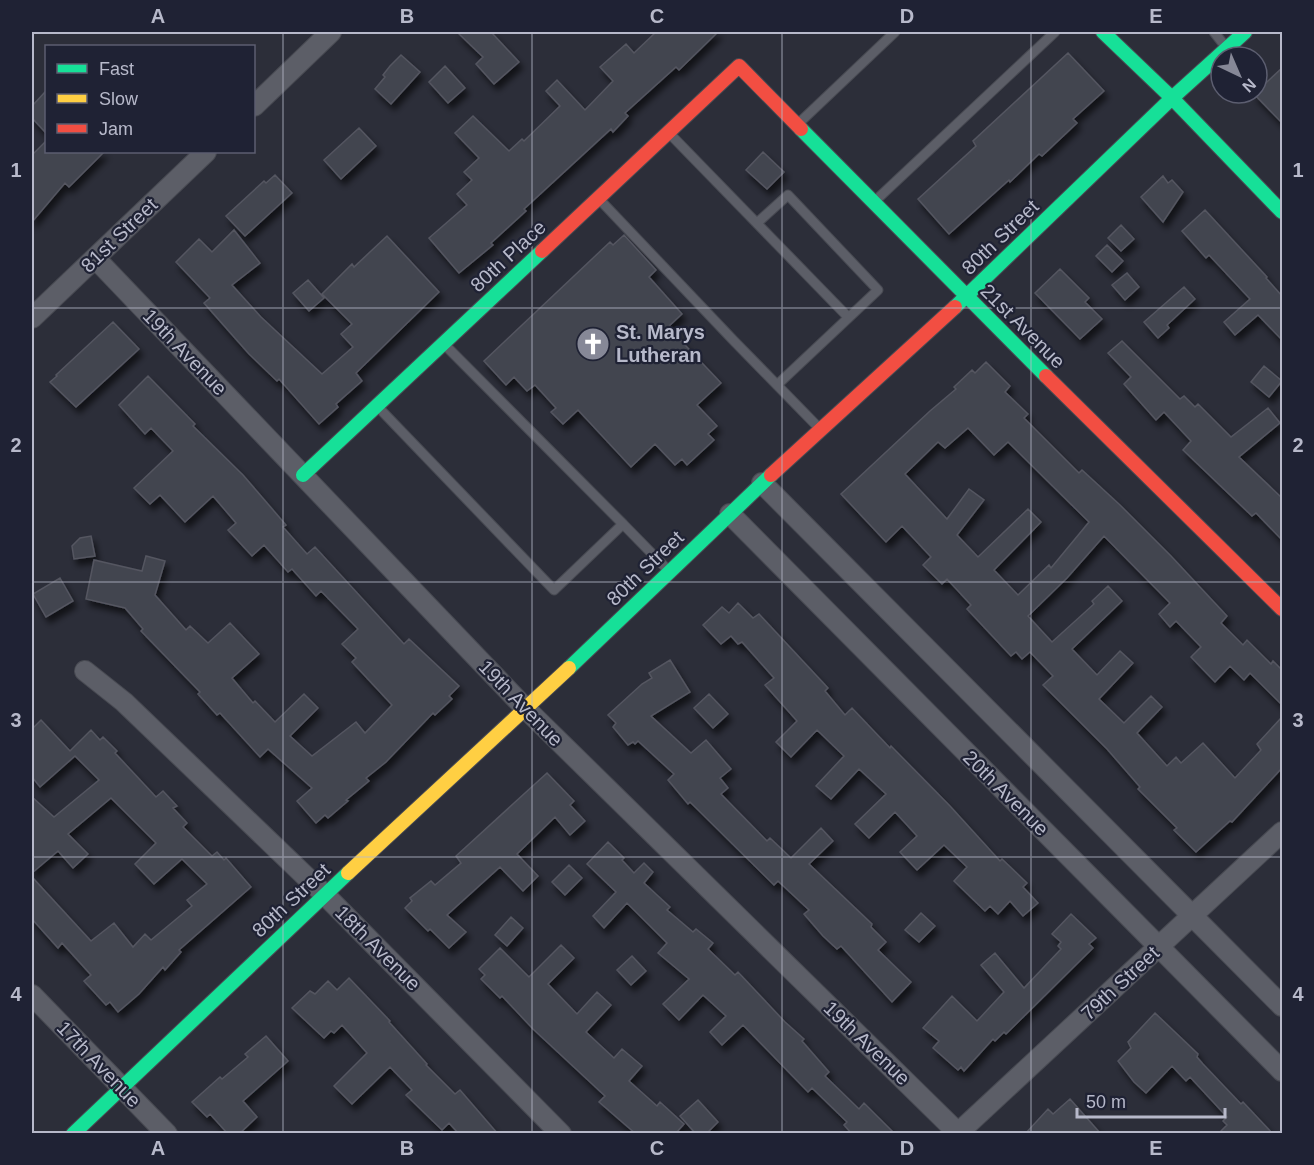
<svg xmlns="http://www.w3.org/2000/svg" width="1314" height="1165" viewBox="0 0 1314 1165" font-family="Helvetica,sans-serif">
  <style>
    .building { fill: #43454f; stroke: #545661; stroke-width: 1.5; fill-rule: evenodd; filter: url(#shadow) }
    .lines { fill: none; stroke-linecap: round; stroke-linejoin: round }
    .lane-casing { stroke: #484a52; stroke-width: 11 }
    .street-casing { stroke: #484a52; stroke-width: 22 }
    .fast-casing { stroke: #484a52; stroke-width: 16 }
    .slow-casing { stroke: #484a52; stroke-width: 16 }
    .jam-casing { stroke: #484a52; stroke-width: 16 }
    .lane { stroke: #5c5e67; stroke-width: 9 }
    .street { stroke: #5c5e67; stroke-width: 20 }
    .fast { stroke: #16e098; stroke-width: 14 }
    .slow { stroke: #ffcf43; stroke-width: 14 }
    .jam { stroke: #f24e42; stroke-width: 14 }
    .grid { fill: none; stroke: #b7b9ca; stroke-width: 1.5; stroke-opacity: 0.55 }
    .labels { text-anchor: middle; stroke-width: 4.5; stroke-linejoin: round; paint-order: stroke }
    .street-label { font-size: 20px; fill: #b7b9ca; stroke: #1f2234 }
    .poi-label { font-size: 20px; font-weight: bold; fill: #b7b9ca; stroke: #1f2234; text-anchor: start }
    .neatline { fill: none; stroke: #b7b9ca; stroke-width: 2 }
    .grid-label { font-size: 20px; text-anchor: middle; font-weight: bold; fill: #b7b9ca }
  </style>
  <defs>
    <filter id="shadow"><feDropShadow dx="3.5" dy="6" stdDeviation="3" flood-color="#0009"/></filter>
  </defs>
  <rect width="100%" height="100%" fill="#2c2e39"/>
  <path class="building" d="M457,32H491L519,62L494,84L476,64L483,57Z
    M656,32H718L679,70L676,67L625,113L628,116L613,132L611,129L524,209L526,211L491,243L493,245L459,273L429,238L467,205L457,194L472,180L464,172L479,158L455,133L473,116L509,151L522,139L524,141L560,106L546,91L557,80L585,110L613,81L600,67L626,44L634,53Z
    M1068,53L1104,91L1073,119L1077,123L1042,156L1039,154L1010,182L1009,180L949,234L918,199L976,146L973,141Z
    M401,55L420,72L391,104L375,89L385,77L383,75L390,66Z
    M445,66L465,88L448,103L429,82Z
    M1282,68V123L1254,94Z
    M46,91V133L32,118V106Z
    M359,128L376,146L341,179L324,160Z
    M46,141V152H104L69,187L65,183L32,222V155Z
    M763,152L784,172L767,189L746,170Z
    M275,175L292,193L245,236L226,216L264,181L266,183Z
    M1163,176L1168,183L1172,180L1183,192L1163,222L1141,197Z
    M1205,210L1267,277L1266,278L1282,296V340L1258,315L1235,335L1224,322L1250,299L1209,255L1206,258L1182,231Z
    M1121,225L1134,239L1121,251L1108,238Z
    M234,230L260,263L232,285L261,317L322,374L353,347L341,334L352,324L322,294L352,264L354,267L387,236L439,292L356,373L362,381L336,404L338,407L319,424L279,379L277,381L249,354L204,303L210,298L176,262L199,239L212,252Z
    M624,235L656,270L649,277L682,314L668,327L721,383L697,405L717,426L708,434L714,440L687,465L682,459L675,465L655,444L631,467L578,410L563,424L551,412L556,408L535,385L527,391L514,377L506,385L484,361L610,242L613,245Z
    M1107,245L1123,261L1112,272L1096,256Z
    M1060,269L1089,298L1085,302L1102,319L1080,339L1035,293Z
    M1127,273L1139,287L1125,300L1112,285Z
    M308,280L324,298L309,311L293,293Z
    M1184,287L1195,299L1167,325L1169,328L1158,338L1144,322Z
    M113,322L139,349L76,407L50,382L57,376L56,375Z
    M1122,341L1180,399L1184,396L1195,407L1198,404L1231,437L1268,408L1280,423L1239,457L1282,498V540L1256,513L1252,516L1183,450L1191,441L1164,412L1156,420L1124,384L1131,377L1108,353Z
    M986,362L1010,386L1005,392L1028,414L1024,418L1079,473L1082,470L1120,505L1171,556L1227,616L1221,623L1243,645L1247,640L1271,664L1273,661L1282,670V705L1250,673L1244,680L1230,666L1215,682L1191,657L1201,647L1176,621L1170,627L1159,614L1170,603L1104,536L1067,578L1028,616L1052,642L1094,604L1092,601L1108,586L1122,601L1072,649L1097,675L1120,651L1133,663L1099,699L1124,723L1151,696L1162,707L1137,733L1167,766L1176,757L1181,763L1203,743L1235,778L1261,750L1257,744L1282,717V768L1232,822L1230,821L1196,852L1174,830L1177,828L1138,789L1140,787L1107,749L1043,685L1053,676L1030,652L1022,659L1016,652L1011,656L967,609L971,605L947,579L942,584L923,565L931,557L902,526L886,542L841,494L930,411L956,389L954,387L972,370L975,373ZM968,428L994,455L1008,442L1089,522L1051,568L1049,565L1018,595L994,570L1041,522L1028,509L978,557L957,535L984,500L969,489L947,519L905,474L938,442L945,448Z
    M1264,366L1282,381L1269,397L1251,382Z
    M148,376L195,424L193,426L243,475L286,525L283,527L307,554L315,547L404,644L409,639L459,686L449,696L452,699L435,715L433,713L386,762L366,778L369,781L346,800L348,801L328,818L325,815L316,823L297,801L312,788L268,749L260,757L220,713L217,715L198,694L200,692L141,631L143,629L125,608L86,599L94,560L142,571L146,556L165,561L155,595L186,630L190,626L208,643L230,623L259,654L232,678L253,703L255,701L275,722L304,694L318,708L290,736L312,756L356,722L365,733L392,705L352,662L356,658L342,644L358,629L321,591L316,596L292,569L288,572L264,545L252,556L228,530L236,523L213,496L185,522L160,495L150,504L134,488L173,451L151,428L145,434L119,405Z
    M91,536L95,556L74,559L72,546L80,538Z
    M60,578L73,601L46,617L33,594Z
    M738,603L753,618L759,614L828,688L825,691L845,715L852,708L890,748L891,746L950,806L1000,861L1002,859L1027,883L1023,887L1038,903L1023,916L1010,901L998,914L990,906L985,911L954,881L967,867L944,845L917,870L900,852L917,836L895,812L869,838L855,824L886,794L859,769L831,799L816,786L844,756L817,730L791,757L776,742L797,721L765,685L774,678L742,642L738,644L731,636L721,644L703,625L722,607L729,613Z
    M670,660L690,692L651,716L691,753L706,740L731,769L720,778L728,788L721,794L767,841L770,838L791,858L821,828L833,841L809,864L872,924L871,927L886,942L878,950L911,982L892,1002L841,946L837,949L823,936L804,914L809,910L778,881L774,885L690,802L688,804L668,780L674,774L638,741L635,744L633,742L628,745L613,727L616,723L608,715L642,684L652,678L649,673Z
    M709,694L728,714L713,728L694,708Z
    M41,720L70,751L91,730L100,740L103,737L117,751L115,753L156,797L163,791L177,806L173,808L187,823L183,827L212,856L217,852L224,860L226,858L251,887L179,950L181,952L165,970L163,967L139,994L118,1012L110,1002L106,1005L84,981L91,975L62,943L58,948L32,919V877L91,941L114,923L133,947L145,934L151,940L192,906L187,900L207,884L182,859L154,884L135,864L156,843L111,798L68,834L88,854L73,868L58,851L32,873V797L54,817L99,780L75,756L40,787L32,777V729Z
    M547,773L574,801L570,805L585,821L570,835L555,817L517,854L538,876L523,891L500,867L447,915L466,932L449,948L430,929L428,931L405,908L412,901L410,898L431,881L435,885L461,863L456,856Z
    M608,842L624,858L622,860L634,873L644,863L653,872L644,883L670,907L667,910L693,932L696,929L713,943L708,949L735,975L738,972L785,1022L804,1039L802,1041L829,1072L825,1076L859,1109L864,1103L895,1134H852L844,1125L847,1122L812,1088L808,1092L743,1025L722,1045L710,1032L726,1016L703,995L679,1020L663,1004L689,979L658,953L667,943L627,903L604,928L593,916L616,892L587,864Z
    M569,865L582,878L565,895L552,882Z
    M921,913L935,926L919,942L905,930Z
    M1071,914L1096,938L1089,944L1093,948L1006,1034L1004,1032L995,1041L993,1039L964,1071L961,1067L958,1070L933,1048L939,1041L923,1028L952,996L977,1021L1004,992L981,965L995,953L1024,988L1061,949L1058,946L1061,942L1052,934Z
    M511,917L523,928L507,946L495,935Z
    M561,945L574,958L548,984L577,1014L597,992L611,1005L586,1032L614,1058L622,1049L642,1066L629,1081L657,1106L660,1102L684,1124L675,1134H636L599,1102L605,1096L533,1029L502,996L500,998L481,979L485,975L479,969L500,948L529,977Z
    M632,956L646,971L631,985L617,970Z
    M349,978L390,1021L389,1022L427,1064L426,1065L455,1094L460,1090L498,1134H459L449,1123L442,1130L406,1095L412,1090L390,1067L352,1104L334,1086L367,1053L342,1025L334,1033L331,1031L324,1038L292,1008L310,991L315,994L328,981L337,990Z
    M1155,1013L1198,1054L1197,1057L1203,1064L1241,1104L1243,1102L1273,1134H1218L1227,1125L1223,1121L1227,1117L1190,1077L1186,1081L1172,1066L1146,1093L1134,1082L1118,1061L1131,1048L1128,1042Z
    M266,1036L288,1061L243,1101L257,1117L239,1134H228L210,1114L207,1117L192,1102L220,1077L222,1079L248,1057L245,1054Z
    M1070,1099L1101,1134H1025L1048,1109L1053,1114Z
    M698,1100L718,1122L706,1134H696L680,1116Z"/>
  <g class="lines">
    <g class="lane-casing">
      <path id="lane" d="M1214,32L1225,46
        M799,123L895,32
        M670,134L848,317
        M600,200L734,341L819,428
        M875,201L1055,32
        M757,223L788,195L878,290L777,385
        M445,345L623,524
        M379,408L554,590L623,524L668,570"/>
    </g>
    <g class="street-casing">
      <path id="street" d="M254,106L331,32
        M96,259L526,709L959,1134
        M32,318L206,152
        M762,483L1282,1006
        M730,514L1282,1071
        M85,671L124,702L325,895L561,1134
        M32,995L167,1134
        M957,1134L1282,832"/>
    </g>
    <g class="fast-casing">
      <path id="fast" d="M1103,32L1172,98L1282,212
        M801,129L1046,376
        M955,307L1172,98L1245,32
        M303,475L542,251
        M569,668L771,475
        M73,1134L348,873"/>
    </g>
    <g class="slow-casing">
      <path id="slow" d="M348,873L569,668"/>
    </g>
    <g class="jam-casing">
      <path id="jam" d="M542,251L739,66L801,129
        M1046,376L1282,609
        M771,475L955,307"/>
    </g>
    <use href="#lane" class="lane"/>
    <use href="#street" class="street"/>
    <use href="#fast" class="fast"/>
    <use href="#slow" class="slow"/>
    <use href="#jam" class="jam"/>
  </g>
  <path class="grid" d="M283,32V1134M532,32V1134M782,32V1134M1031,32V1134M32,308H1282M32,582H1282M32,857H1282"/>
  <defs>
    <g id="church-disc" transform="scale(1.725)"><circle r="9.5" fill="#868897" stroke="#1f2234"/><path d="M-1.2-6h2.4v3.5h3.3v2.4h-3.3V6h-2.4V-.1h-3.3v-2.4h3.3Z" fill="#fff"/></g>
  </defs>
  <g fill-rule="evenodd">
    <use href="#church-disc" x="593" y="344"/>
  </g>
  <g class="labels">
    <g class="street-label">
      <text transform="translate(119 235) rotate(-44)" y="7">81st Street</text>
      <text transform="translate(1000 237) rotate(-44)" y="7">80th Street</text>
      <text transform="translate(508 256) rotate(-43)" y="7">80th Place</text>
      <text transform="translate(1023 326) rotate(45)" y="7">21st Avenue</text>
      <text transform="translate(185 352) rotate(46)" y="7">19th Avenue</text>
      <text transform="translate(645 568) rotate(-44)" y="7">80th Street</text>
      <text transform="translate(521 703) rotate(46)" y="7">19th Avenue</text>
      <text transform="translate(1006 793) rotate(45)" y="7">20th Avenue</text>
      <text transform="translate(291 900) rotate(-43)" y="7">80th Street</text>
      <text transform="translate(378 948) rotate(45)" y="7">18th Avenue</text>
      <text transform="translate(1120 983) rotate(-43)" y="7">79th Street</text>
      <text transform="translate(867 1043) rotate(44)" y="7">19th Avenue</text>
      <text transform="translate(99 1064) rotate(46)" y="7">17th Avenue</text>
    </g>
    <g class="poi-label">
      <text x="616" y="339">St. Marys<tspan x="616" dy="23">Lutheran</tspan></text>
    </g>
  </g>
  <rect width="1314" height="1165" fill="none" stroke="#1f2234" stroke-width="66"/>
  <rect x="45" y="45" width="210" height="108" fill="#1f2234" stroke="#5c5e70" stroke-width="1.5"/>
  <rect x="57" y="64" width="30" height="9" fill="#16e098" stroke="#5c5e70" stroke-width="1.5"/>
  <text x="99" y="75" font-size="18" fill="#b7b9ca">Fast</text>
  <rect x="57" y="94" width="30" height="9" fill="#ffcf43" stroke="#5c5e70" stroke-width="1.5"/>
  <text x="99" y="105" font-size="18" fill="#b7b9ca">Slow</text>
  <rect x="57" y="124" width="30" height="9" fill="#f24e42" stroke="#5c5e70" stroke-width="1.5"/>
  <text x="99" y="135" font-size="18" fill="#b7b9ca">Jam</text>
  <g transform="translate(1239 75) rotate(136)"><circle r="28" fill="#1f2234" stroke="#5c5e70" stroke-width="1.5"/>
  <path d="M0-4.5L10 22L0 15L-10 22Z" fill="#868897"/>
  <text y="-9" font-size="16" font-weight="bold" text-anchor="middle" fill="#b7b9ca">N</text>
  </g>
  <path d="M1077 1108v9h148v-9" fill="none" stroke="#b7b9ca" stroke-width="3"/>
  <text x="1086" y="1108" font-size="18" fill="#b7b9ca" stroke="#1f2234" stroke-width="4.5" paint-order="stroke">50 m</text>
  <rect x="33" y="33" width="1248" height="1099" class="neatline"/>
  <g class="grid-label">
    <text x="158" y="23">A</text>
    <text x="407" y="23">B</text>
    <text x="657" y="23">C</text>
    <text x="907" y="23">D</text>
    <text x="1156" y="23">E</text>
    <text x="16" y="177">1</text>
    <text x="1298" y="177">1</text>
    <text x="16" y="452">2</text>
    <text x="1298" y="452">2</text>
    <text x="16" y="727">3</text>
    <text x="1298" y="727">3</text>
    <text x="16" y="1001">4</text>
    <text x="1298" y="1001">4</text>
    <text x="158" y="1155">A</text>
    <text x="407" y="1155">B</text>
    <text x="657" y="1155">C</text>
    <text x="907" y="1155">D</text>
    <text x="1156" y="1155">E</text>
  </g>
</svg>
